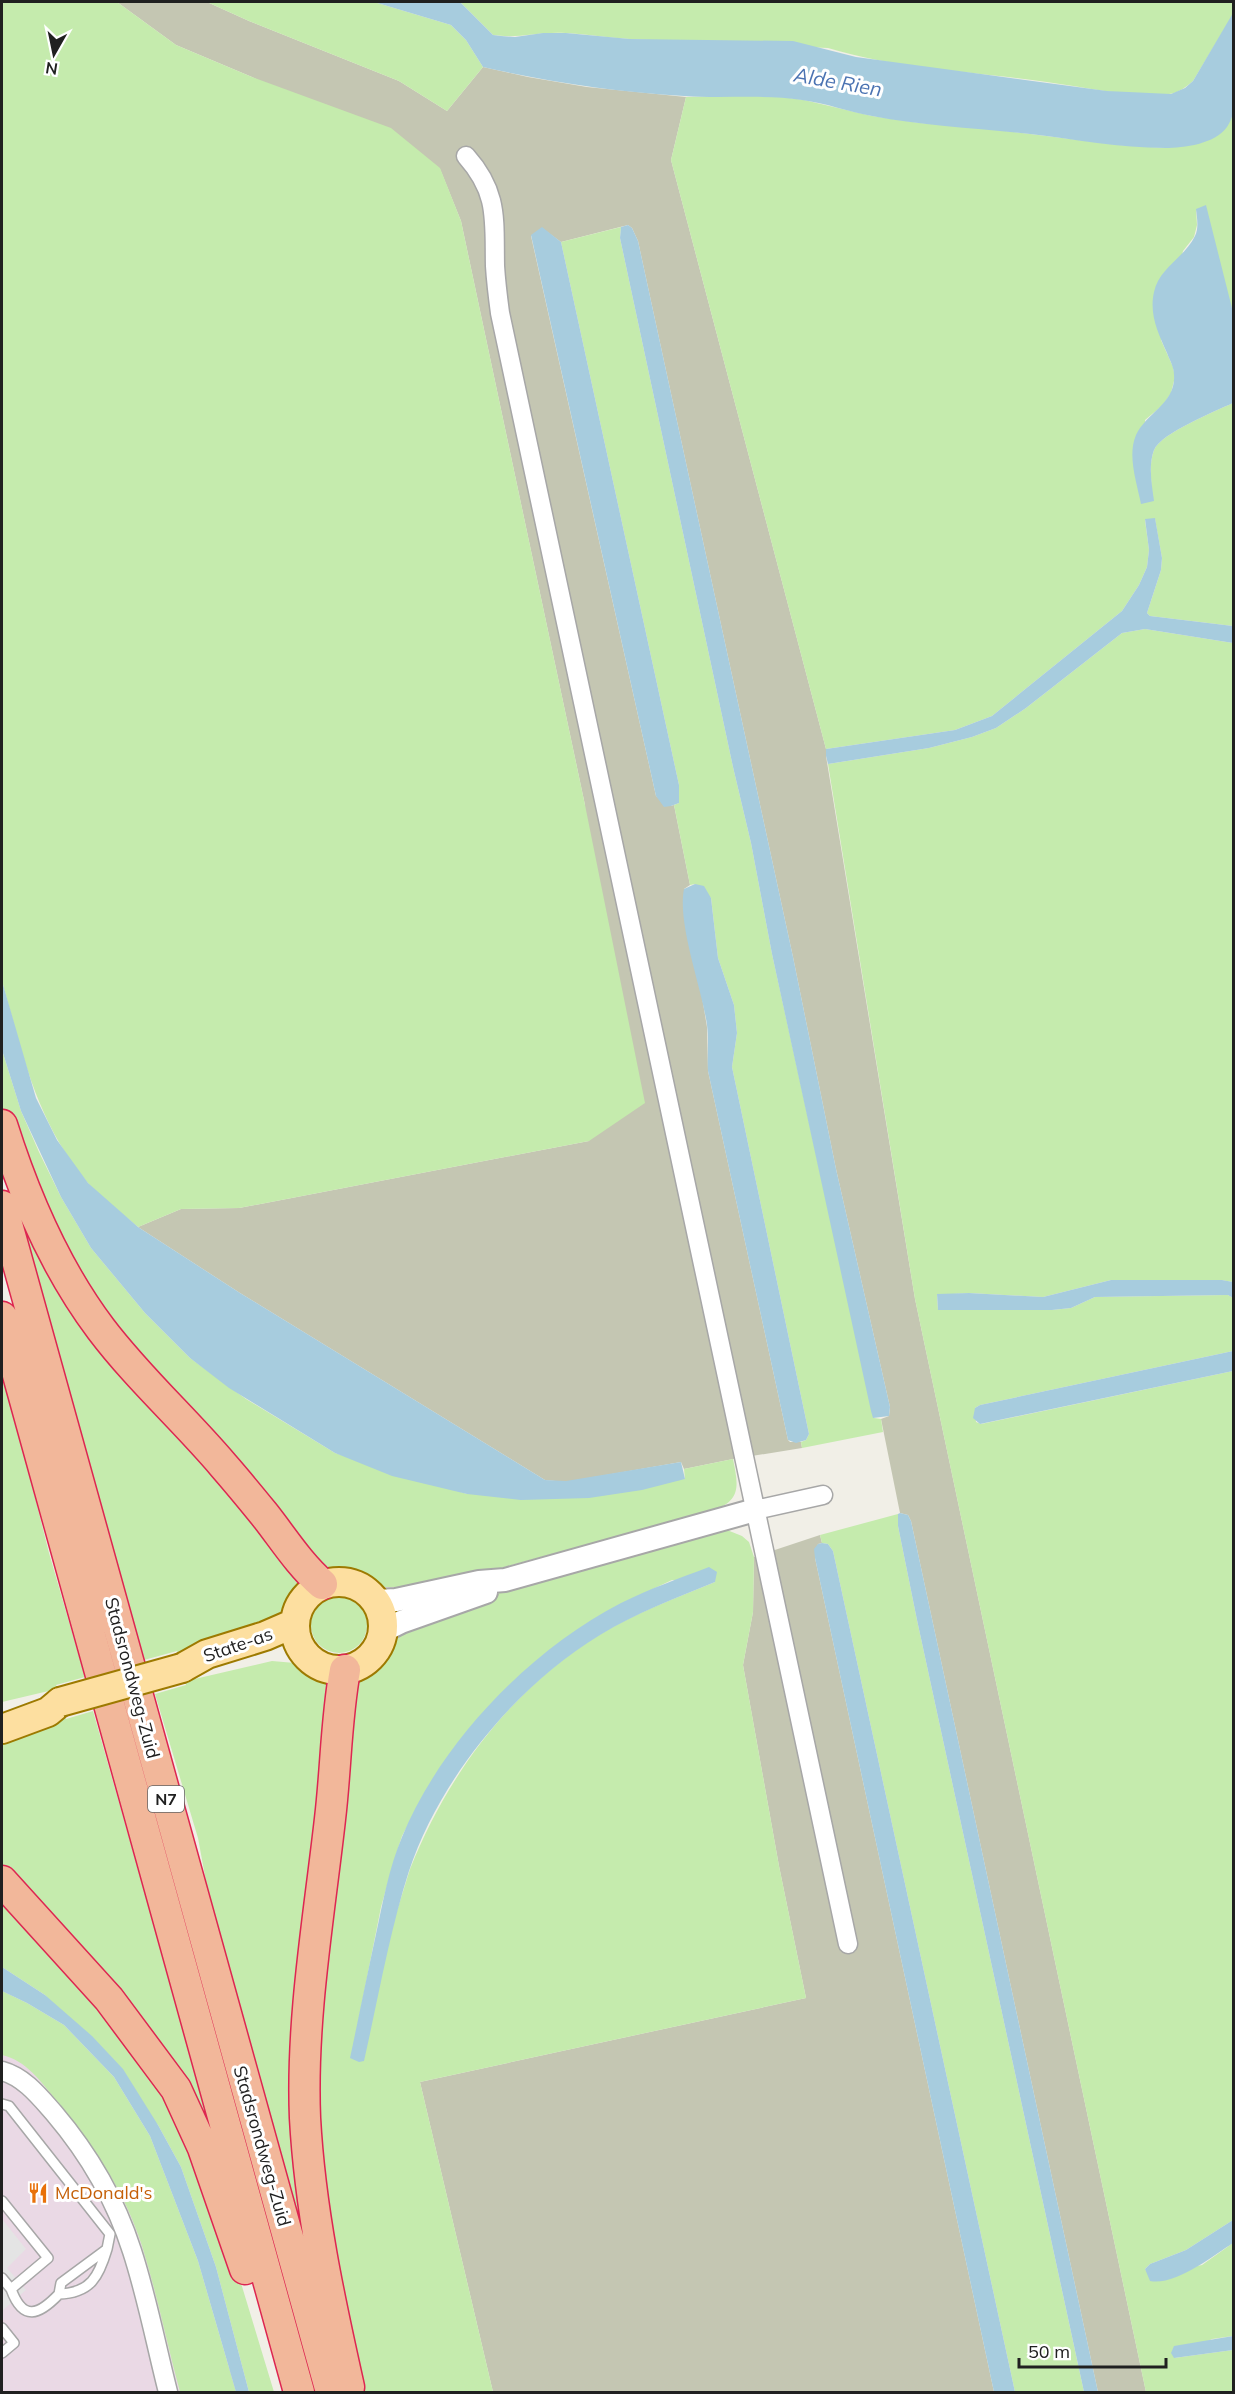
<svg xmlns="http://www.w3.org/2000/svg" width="1235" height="2394" viewBox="0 0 1235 2394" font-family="Mulish,sans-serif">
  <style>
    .industrial { fill: #ead9e5 }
    .construction { fill: #c4c6b2 }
    .grass { fill: #c5ebad; fill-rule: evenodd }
    .parking { fill: #e4e4e4 }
    .water { fill: #a7ccde }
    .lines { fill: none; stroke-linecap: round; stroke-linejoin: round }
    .service-casing { stroke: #a7a7a7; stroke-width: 12 }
    .minor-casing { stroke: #a7a7a7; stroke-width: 21 }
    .tertiary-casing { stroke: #a7a7a7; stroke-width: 26 }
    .primary-casing { stroke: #9d7a00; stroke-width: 32 }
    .trunk-casing { stroke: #dd2651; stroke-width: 33 }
    .service { stroke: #fff; stroke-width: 9 }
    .minor { stroke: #fff; stroke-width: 18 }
    .tertiary { stroke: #fff; stroke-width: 22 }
    .primary { stroke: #fddfa0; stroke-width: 28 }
    .trunk { stroke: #f2b79a; stroke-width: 30 }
    .primary-bridge-casing { stroke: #9d7a00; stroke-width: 32; stroke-linecap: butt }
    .primary-bridge { stroke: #fddfa0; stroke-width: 28 }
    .labels { text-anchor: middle; stroke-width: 6; stroke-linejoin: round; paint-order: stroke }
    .shield { fill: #fff; stroke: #636363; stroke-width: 1.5 }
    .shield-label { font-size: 16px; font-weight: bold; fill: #202020 }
    .street-label { font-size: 18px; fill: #202020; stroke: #fff }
    .food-label { font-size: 18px; fill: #c56008; stroke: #fff; text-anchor: start }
    .water-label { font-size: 20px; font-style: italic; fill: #4b73b2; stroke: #fff }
  </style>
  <rect width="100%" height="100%" fill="#f1efe7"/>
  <path class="industrial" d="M2,1979L243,2392H2Z"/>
  <path class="construction" d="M117,2H207L249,21L399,81L447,111L483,67L528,77L587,87L686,97L671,160L826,749V756L915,1299L1146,2392H1098L911,1521L908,1515L900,1513L881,1419L889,1416L890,1407L836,1169L793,957L638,241L632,228L628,225L561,242L542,228L531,236L656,796L671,806L674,805L690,885L684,889L707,1027L708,1071L788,1440L790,1442H801L802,1448L733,1459L684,1469L681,1462L566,1482L545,1480L240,1293L138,1227L181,1209L239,1208L589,1141L585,805L461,221L440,169L252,77L176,45Z
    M820,1535L822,1543L818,1544L815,1558L994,2392H493L420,2082L806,1998L779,1866L743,1665L753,1612L754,1557Z"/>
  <path class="grass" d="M2,2H117L176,45L252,77L391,128L440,168L461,221L585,805L645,1103L589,1141L239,1208L181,1209L138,1227C122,1213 101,1199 87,1182C36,1121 23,1055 2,981Z
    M207,2H374L451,25L466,40L483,67L447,111L399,81L249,21Z
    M460,2H1233L1234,13L1193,81C1186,87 1178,93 1169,94C1124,98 1077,85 1032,80C964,71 894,68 828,48C762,45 696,43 630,39C609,38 587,34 566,33C541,31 518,39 493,35Z
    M768,95L804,100L872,116L920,123L964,126L1119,145L1166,148L1233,115V312L1196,209L1197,225L1194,237L1183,251L1161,340L1173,367L1175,377L1171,393L1163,405L1145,420L1153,501C1152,485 1148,466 1154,450C1161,433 1216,411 1233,403V626L1150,616L1147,613L1161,570L1162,558L1155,519L1145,520L1149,550L1147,567L1139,585L1122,611L992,716L955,730L826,749L671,160L686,97Z
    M621,227L620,238L733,767L751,843L772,954L874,1418L881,1419L883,1432L802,1448L801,1442L806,1440L809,1434L732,1067L737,1033L734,1005L718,958L711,898L695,884L690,885L674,805L679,803V785L561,242Z
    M1145,629L1233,643V1282L1221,1280H1111L1043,1297L969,1293L937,1295L938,1310H1052L1071,1308L1095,1297L1228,1295L1233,1298V1351L980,1405L975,1408L976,1422L981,1424L1233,1371V2220L1186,2250L1150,2264L1145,2269L1149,2276L1202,2265L1233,2243V2336L1212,2339L1174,2358L1233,2350V2392H1146L915,1299L828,764L929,748L972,737L996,728L1026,708L1122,633Z
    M2,1050L21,1111L39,1152L61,1197L91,1248L145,1313L190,1358L246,1399L335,1453L467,1494L685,1479L684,1469L733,1459C738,1484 742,1500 714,1510L482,1573L400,1587H383L363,1574L331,1568L320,1563L102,1316L13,1146L2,1106Z
    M29,1220L209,1457L303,1586L275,1618L178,1656L177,1651L144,1660L20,1221Z
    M2,1366L49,1553L85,1677L56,1685L57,1689L2,1702Z
    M898,1514V1526L917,1620L1084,2392H1015L833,1551L828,1544L822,1543L820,1535Z
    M727,1530L742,1536L749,1542L754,1557L753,1612L743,1665L779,1866L806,1998L420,2082L493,2392H358L326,2241L315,2054L343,1770L359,1680L381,1663L394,1642L406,1631L507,1590ZM672,1580L715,1582C676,1598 635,1613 599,1635C511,1689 448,1774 410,1869L351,2058L381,1907L394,1861L402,1836L431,1782L593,1621L621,1604Z
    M311 1625a28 28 0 1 1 56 0a28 28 0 1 1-56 0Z
    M272,1661L295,1663L310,1671L335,1679L301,2017L316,2287L213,1919L198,1838L155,1694L186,1685V1681Z
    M93,1711L212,2130L2,1870V1736L64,1714L66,1719Z
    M2,1892L150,2064L224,2227L274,2392H249L216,2267L181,2167L158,2125L45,1995L2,1967Z
    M2,1991L27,2003L64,2025L114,2077L150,2136L198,2261L236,2392H180C167,2344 157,2294 142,2246C125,2192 93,2144 57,2101C41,2082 26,2060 2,2055Z"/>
  <path class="parking" d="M2,2219L26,2249L7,2268L26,2290L2,2311Z"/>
  <path class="water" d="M374,2H460L493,35L501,36L515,37L543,33H566L630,39L793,41L856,57L1107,91L1171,94L1185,88L1193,81L1233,13V115C1231,118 1230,123 1227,127C1215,144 1184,148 1165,148C1120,148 1074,139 1030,134C977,128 924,126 872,116C849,112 826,103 802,100C763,94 724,99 684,96C616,92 549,82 483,67L466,40L451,25Z
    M1206,205L1233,312V403C1216,411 1161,433 1154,450C1148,466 1152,485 1154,501L1141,504C1137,483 1127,456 1136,435C1146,413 1176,403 1174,375C1174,367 1170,361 1167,353C1158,333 1149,314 1154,292C1159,268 1185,257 1195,236C1199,228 1197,218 1196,209Z
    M628,225L632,228L638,241L793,957L836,1169L890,1407L889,1416L873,1418L871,1411L772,954L751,843L733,767L620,238L621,227Z
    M542,227L561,242L679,785V803L671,806L664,807L656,796L531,235Z
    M1155,518L1162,558L1161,570L1147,613L1150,616L1233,626V643L1145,629L1122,633L1026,708L996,728L972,737L929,748L828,764L826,756V749L955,730L992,716L1122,611L1139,585L1147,567L1149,550L1145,519Z
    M695,884L704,886L711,898L718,958L734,1005L737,1033L732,1067L809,1434L806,1440L796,1443L788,1440L708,1071C707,1056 709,1040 707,1025C702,988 677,924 684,889Z
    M2,981L36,1098L57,1140L88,1183L138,1227L240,1293L545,1480L566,1481L681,1462L685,1479L642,1490L589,1498L521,1500L467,1494L392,1476L335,1453L229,1388L190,1358L145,1313L91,1248L61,1197L21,1111L2,1050Z
    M1111,1280H1222L1233,1282V1298L1228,1295L1095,1297L1071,1308L1052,1310H938L937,1294L969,1293L1043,1297Z
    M1233,1351V1371L980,1424L973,1418L975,1408L980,1405Z
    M900,1513L908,1515L911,1521L1098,2392H1084L917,1620L898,1526V1514Z
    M822,1543L828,1544L833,1551L1015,2392H994L815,1558L814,1549L818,1544Z
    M709,1567L717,1572L715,1582C676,1598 636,1613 600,1635C516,1686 440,1778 409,1871C390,1930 378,1999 364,2061L359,2062L350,2058C359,2016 367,1975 376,1934C383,1901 389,1868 402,1837C441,1742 530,1650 621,1603C649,1589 680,1578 709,1567Z
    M2,1967L45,1995L92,2036L123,2069L158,2125L181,2167L216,2267L249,2392H236L198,2261L150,2136L114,2077L64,2025L27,2003L2,1991Z
    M1233,2220V2243C1213,2256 1175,2286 1150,2281L1145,2269L1150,2264L1186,2250Z
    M1233,2336V2350L1174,2358L1171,2353L1174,2346Z"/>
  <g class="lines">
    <g class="service-casing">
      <path id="service" d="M2,2104L9,2106L110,2234L107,2249L61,2283L59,2294
        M2,2201L48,2258L11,2289L2,2278
        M11,2289C23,2322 39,2315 59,2294C91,2293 99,2276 107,2249
        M2,2328L14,2343L2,2353"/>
    </g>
    <g class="minor-casing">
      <path id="minor" d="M466,156C499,193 494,220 495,266C496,282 498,298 500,313L848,1944
        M755,1510L823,1495
        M2,2071C24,2077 39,2096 54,2113C88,2153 116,2201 132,2251C147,2297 156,2345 168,2392"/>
    </g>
    <g class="tertiary-casing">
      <path id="tertiary" d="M376,1601L396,1600L479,1582L505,1580L755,1510
        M383,1631L401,1622L486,1592"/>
    </g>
    <g class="primary-casing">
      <path id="primary" d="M295 1626a44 44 0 1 1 88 0a44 44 0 1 1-88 0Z
        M182,1668L207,1654L265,1636L295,1623
        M2,1729L48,1712L60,1702"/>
    </g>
    <g class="trunk-casing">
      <path id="trunk" d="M2,1125C25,1198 55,1268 101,1329C138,1378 184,1419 223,1465C237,1481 251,1498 264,1514C283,1538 299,1564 322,1584
        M2,1206L331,2392
        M2,1317L299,2392
        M345,1670C336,1719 336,1769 330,1819C319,1917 301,2019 305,2118C310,2209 329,2298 349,2387
        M2,1881L109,1999L176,2089L203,2148L245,2269"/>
    </g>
    <use href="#service" class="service"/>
    <use href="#minor" class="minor"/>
    <use href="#tertiary" class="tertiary"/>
    <use href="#primary" class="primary"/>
    <use href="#trunk" class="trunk"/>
    <g class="primary-bridge-casing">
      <path id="primary-bridge" d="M60,1702L182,1668"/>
    </g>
    <use href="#primary-bridge" class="primary-bridge"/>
  </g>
  <defs>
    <g id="restaurant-bare" transform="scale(1.62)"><path d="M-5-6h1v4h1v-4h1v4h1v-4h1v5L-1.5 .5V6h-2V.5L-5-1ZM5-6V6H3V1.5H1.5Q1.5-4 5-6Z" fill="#e8710a" stroke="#fff" stroke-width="2.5" paint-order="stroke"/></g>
  </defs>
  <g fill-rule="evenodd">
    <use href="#restaurant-bare" x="38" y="2193"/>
  </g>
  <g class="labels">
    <rect class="shield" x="148" y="1786" width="36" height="26" rx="4.5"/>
    <g class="shield-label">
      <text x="166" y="1805">N7</text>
    </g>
    <g class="street-label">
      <text transform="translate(238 1645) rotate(-19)" y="6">State-as</text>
      <text transform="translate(132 1678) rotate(75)" y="6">Stadsrondweg-Zuid</text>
      <text transform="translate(262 2146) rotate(74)" y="6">Stadsrondweg-Zuid</text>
    </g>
    <g class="food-label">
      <text x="55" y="2199">McDonald's</text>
    </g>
    <g class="water-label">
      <text transform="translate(838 82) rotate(10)" y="7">Alde Rien</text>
    </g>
  </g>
  <rect width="1235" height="2394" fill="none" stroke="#202020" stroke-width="6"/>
  <g transform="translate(54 54) rotate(189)" stroke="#ffffff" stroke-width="4.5" paint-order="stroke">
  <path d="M0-4.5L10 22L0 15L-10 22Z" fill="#202020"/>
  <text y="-9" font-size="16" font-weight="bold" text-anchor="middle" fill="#202020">N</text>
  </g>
  <path d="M1019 2358v9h147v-9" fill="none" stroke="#202020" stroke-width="3"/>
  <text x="1028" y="2358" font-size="18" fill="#202020" stroke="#ffffff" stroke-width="4.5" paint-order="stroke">50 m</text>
</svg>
